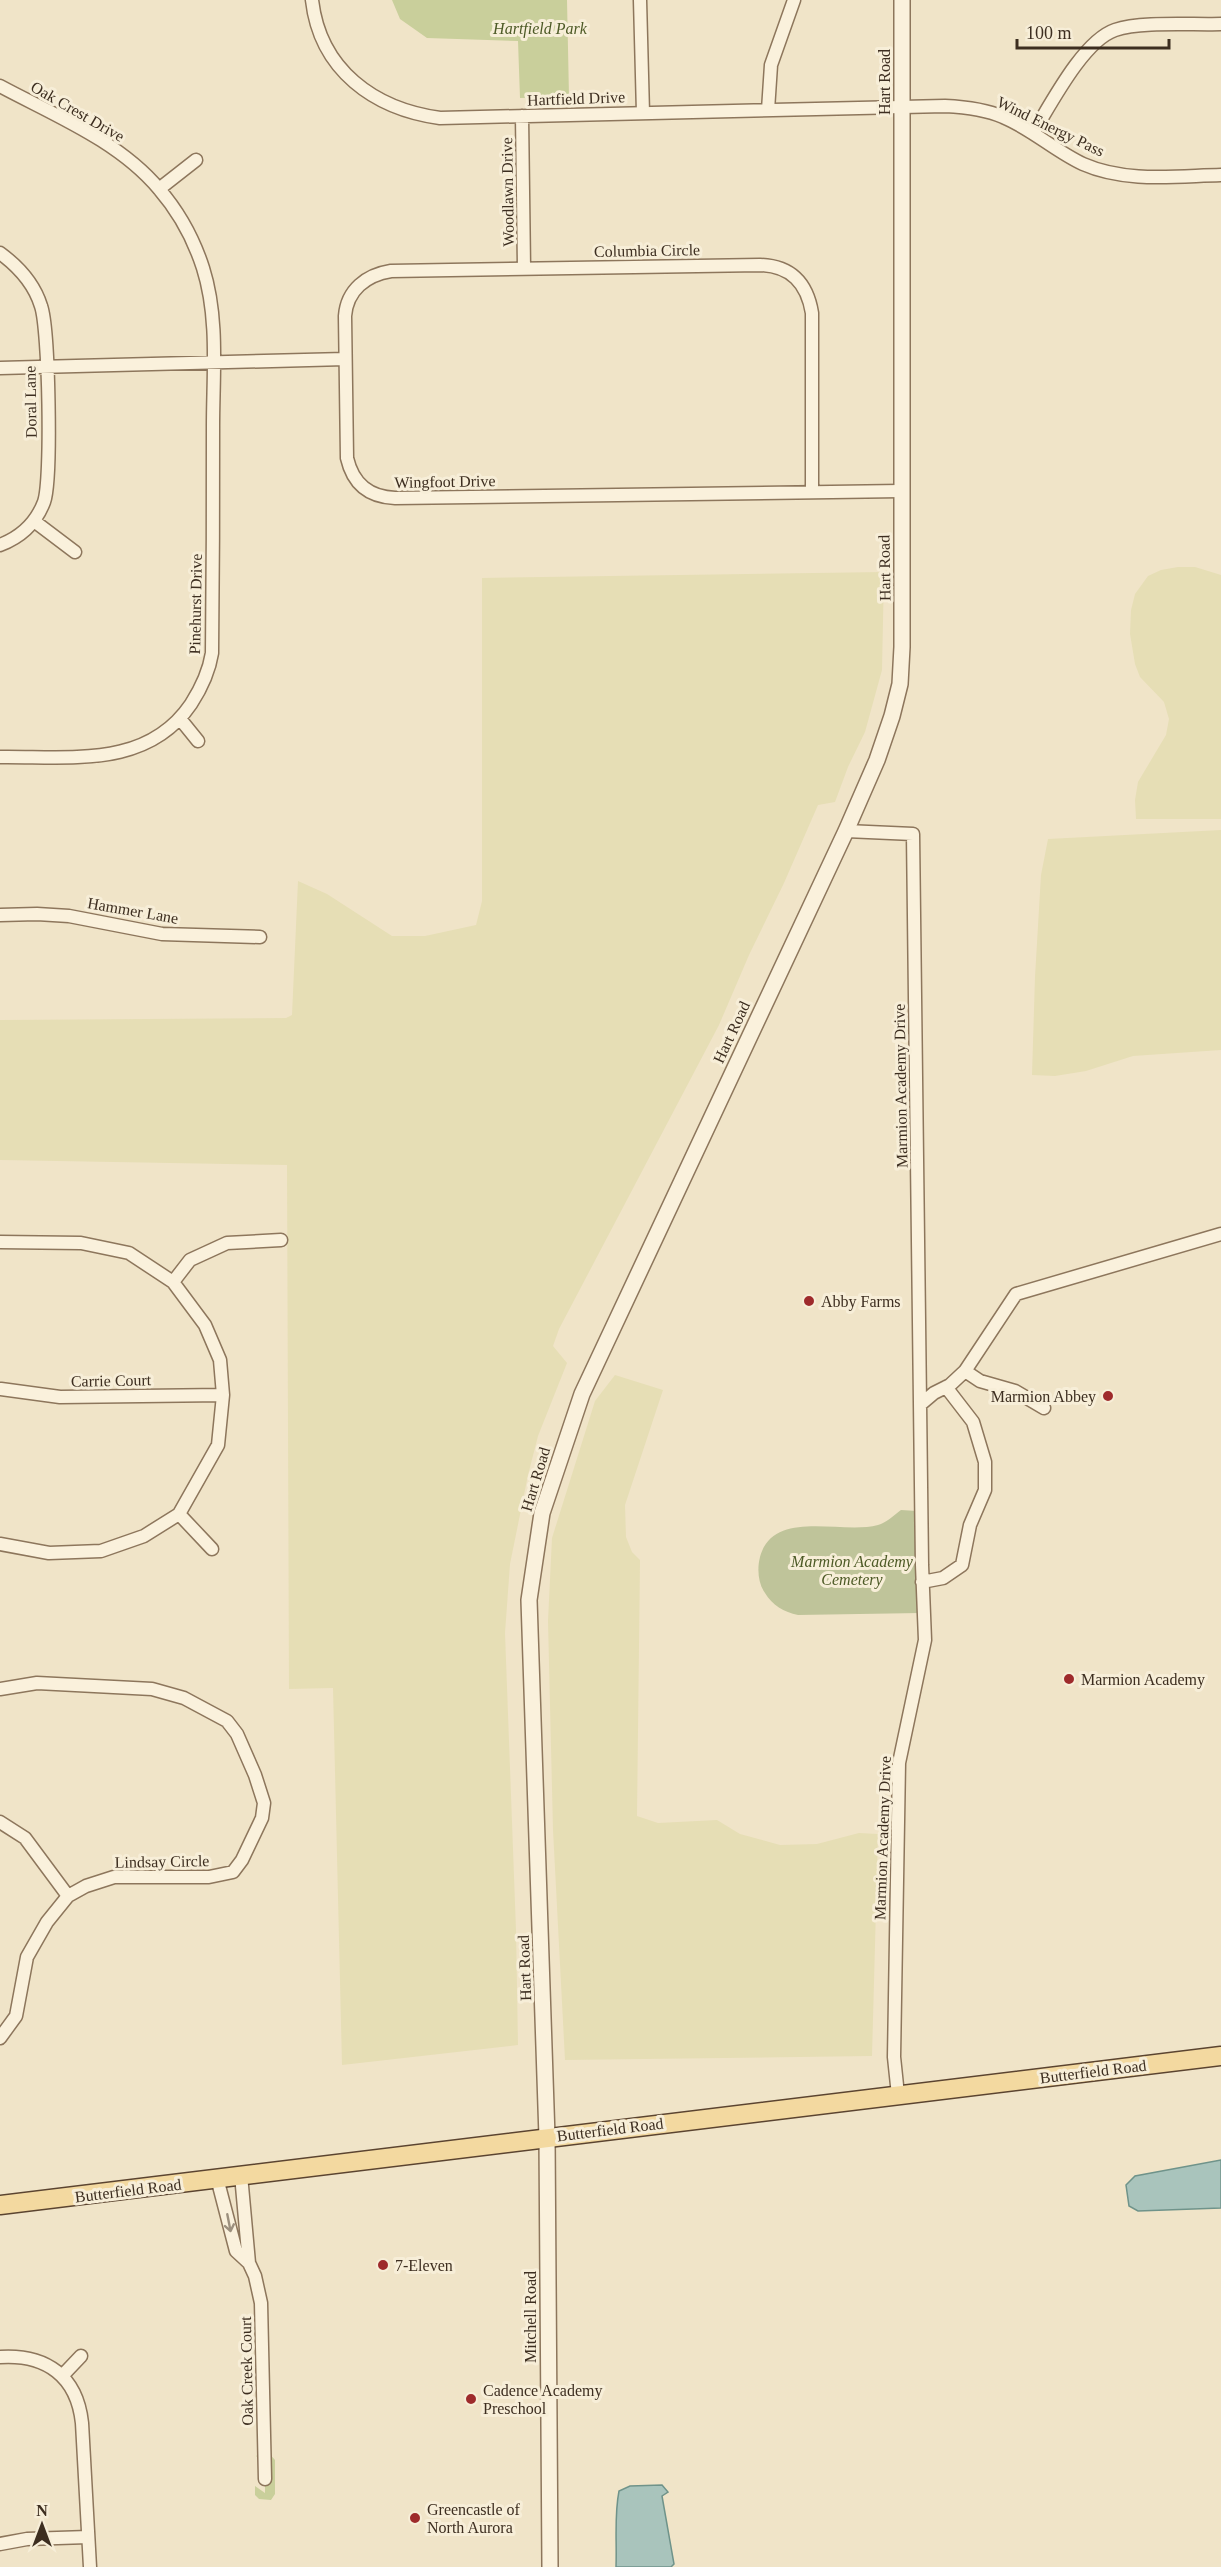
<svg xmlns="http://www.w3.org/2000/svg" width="1221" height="2567" viewBox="0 0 1221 2567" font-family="Georgia,serif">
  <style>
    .farmland { fill: #e6deb5 }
    .green { fill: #c9cf9b }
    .cemetery { fill: #bfc49a }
    .water { fill: #a9c4bc; stroke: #6f938a; stroke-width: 1.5 }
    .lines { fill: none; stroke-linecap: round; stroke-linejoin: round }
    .minor-casing { stroke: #8d765c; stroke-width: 15 }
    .tertiary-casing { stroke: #8d765c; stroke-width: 18 }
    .primary-casing { stroke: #5b4430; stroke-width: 21 }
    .minor { stroke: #faf1dc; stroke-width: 12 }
    .tertiary { stroke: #faf1dc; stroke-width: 15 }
    .primary { stroke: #f3d9a0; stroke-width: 18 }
    .oneway { stroke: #9c907e }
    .poi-dot { fill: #9e2a2b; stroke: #f7eed8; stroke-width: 2 }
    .labels { text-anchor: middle; stroke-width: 6; stroke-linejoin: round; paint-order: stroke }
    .park-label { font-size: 16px; font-style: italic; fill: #4d5a26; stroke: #f7eed8 }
    .street-label { font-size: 16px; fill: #3d2e20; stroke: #f7eed8 }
    .poi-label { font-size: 16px; fill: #3d2e20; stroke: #f7eed8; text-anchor: start }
  </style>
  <rect width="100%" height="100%" fill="#f0e4c8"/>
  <path class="farmland" d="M1178,567H1195L1221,575V819H1136L1135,800L1138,782L1166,735L1169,719L1164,702L1140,677L1135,664L1130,634L1131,610L1135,594L1148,576L1161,570Z
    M884,572L882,670L865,732L848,767L835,802L818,805L784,883L749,955L719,1025L559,1329L553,1346L567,1363L538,1436L528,1475L510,1564L505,1633L516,1930L518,2045L342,2065L333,1688L289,1689L287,1165L0,1160V1020L286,1018L292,1015L298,881L327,894L392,936H425L476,925L482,901V578Z
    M1221,830V1050L1133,1056L1086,1071L1055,1076L1032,1075L1035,977L1041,875L1048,839Z
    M615,1375L663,1390L625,1505L626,1537L632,1552L640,1560L637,1816L658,1823L717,1820L740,1834L780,1845L817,1844L859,1833L878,1834L872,2056L565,2060L553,1830L548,1621L552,1538L595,1401Z"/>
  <path class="green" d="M392,0H567L569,97L520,98L518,41L427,38L400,19Z
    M267,2451L275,2460V2494L271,2500L259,2499L255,2495V2486L265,2493V2464L256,2456L262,2452Z"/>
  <path class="cemetery" d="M901,1510L917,1511L920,1613L798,1615C784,1612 772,1605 765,1593C758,1583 757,1569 760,1557C773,1508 842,1535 878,1525C886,1523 894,1515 901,1510Z"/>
  <path class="water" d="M1221,2160V2208L1138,2211L1129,2206L1126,2185L1135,2176Z
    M662,2485L668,2492L662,2496L674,2564L671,2567H616C617,2541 614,2516 619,2491L630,2486Z"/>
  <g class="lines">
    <g class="minor-casing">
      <path id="minor" d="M312,0C320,70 374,109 440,118L945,106C965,107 985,109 1003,117C1032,129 1055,151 1083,164C1126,183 1176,176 1221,175
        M640,0L643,113
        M0,86C54,115 119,141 159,189C178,211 194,240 203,268C219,318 213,375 213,426C213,502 213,577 212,653C209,672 202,687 191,704C147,769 70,756 0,757
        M768,110L771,65L794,0
        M522,116L524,268
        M1033,133C1051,104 1083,41 1115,30C1141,21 1192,25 1221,24
        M159,189L196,160
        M0,253C19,267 34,283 41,306C49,329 52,480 44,502C36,523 21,537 0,545
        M0,368L345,359
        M812,492V313C807,283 791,266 760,265L391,271C366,275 347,290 345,316L347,458C353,484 369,497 395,498L901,491
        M34,521L75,552
        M181,720L198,741
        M846,831L913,834L922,1565L925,1640L899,1763L894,2057L898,2095
        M0,915L37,914L69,916L162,934L260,937
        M0,1242L81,1243L129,1253L173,1282L205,1325L220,1360L223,1395L218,1445L179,1514L144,1536L101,1551L49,1553L0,1544
        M173,1282L190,1260L227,1243L281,1240
        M965,1371L980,1381L1015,1391L1044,1408
        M1,1389L60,1397L223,1395
        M921,1404L934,1393L950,1385L965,1371L1016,1294L1221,1234
        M179,1514L212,1549
        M922,1582L943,1578L962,1565L970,1525L985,1490V1462L973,1422L946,1387
        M0,1689L37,1683L152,1689L184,1698L227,1721L237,1734L255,1775L264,1803L262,1818L242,1860L233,1872L209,1877H114L86,1886L68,1896L47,1922L27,1957L16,2016L0,2038
        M0,1822L25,1838L68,1896
        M241,2175L249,2263
        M217,2178L236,2251L249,2263L255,2276L261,2303L265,2479
        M0,2357C46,2354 77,2376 82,2423L90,2567
        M62,2376L81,2356
        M0,2544L27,2539L88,2537"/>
    </g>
    <g class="tertiary-casing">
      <path id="tertiary" d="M550,2567L547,2137L529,1600L542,1513L582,1394L846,831L877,760L892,716L900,684L902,647V0"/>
    </g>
    <g class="primary-casing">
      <path id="primary" d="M0,2205L1221,2056"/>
    </g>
    <use href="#minor" class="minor"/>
    <use href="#tertiary" class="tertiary"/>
    <use href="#primary" class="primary"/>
  </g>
  <defs><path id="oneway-shaft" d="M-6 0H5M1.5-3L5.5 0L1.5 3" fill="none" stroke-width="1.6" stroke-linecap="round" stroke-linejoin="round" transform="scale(1.5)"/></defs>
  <use class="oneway" href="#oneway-shaft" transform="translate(229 2223) rotate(79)"/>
  <g class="poi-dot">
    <circle cx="809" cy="1301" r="6"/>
    <circle cx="1108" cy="1396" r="6"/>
    <circle cx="1069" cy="1679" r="6"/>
    <circle cx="383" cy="2265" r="6"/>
    <circle cx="471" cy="2399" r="6"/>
    <circle cx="415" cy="2518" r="6"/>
  </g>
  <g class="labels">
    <g class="park-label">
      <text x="540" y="34">Hartfield Park</text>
      <text x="852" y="1567">Marmion Academy<tspan x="852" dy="18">Cemetery</tspan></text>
    </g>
    <g class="street-label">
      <text transform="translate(884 82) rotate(-90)" y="6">Hart Road</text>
      <text transform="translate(576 98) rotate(-2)" y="6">Hartfield Drive</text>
      <text transform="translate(78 111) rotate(30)" y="6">Oak Crest Drive</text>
      <text transform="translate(1051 126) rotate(26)" y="6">Wind Energy Pass</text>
      <text transform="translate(507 192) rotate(-91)" y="6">Woodlawn Drive</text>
      <text transform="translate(647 250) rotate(-1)" y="6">Columbia Circle</text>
      <text transform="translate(30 402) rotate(-91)" y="6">Doral Lane</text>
      <text transform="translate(445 481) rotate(-1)" y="6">Wingfoot Drive</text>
      <text transform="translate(884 568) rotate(-91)" y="6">Hart Road</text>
      <text transform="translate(195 604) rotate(-89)" y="6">Pinehurst Drive</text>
      <text transform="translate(133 910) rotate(10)" y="6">Hammer Lane</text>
      <text transform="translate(731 1032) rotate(-65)" y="6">Hart Road</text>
      <text transform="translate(900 1086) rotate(-91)" y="6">Marmion Academy Drive</text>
      <text transform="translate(111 1380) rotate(-1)" y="6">Carrie Court</text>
      <text transform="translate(535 1479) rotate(-73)" y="6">Hart Road</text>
      <text transform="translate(882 1838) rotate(-88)" y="6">Marmion Academy Drive</text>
      <text transform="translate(162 1861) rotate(-1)" y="6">Lindsay Circle</text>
      <text transform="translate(524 1968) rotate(-92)" y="6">Hart Road</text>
      <text transform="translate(1093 2071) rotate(-7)" y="6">Butterfield Road</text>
      <text transform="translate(610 2129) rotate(-7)" y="6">Butterfield Road</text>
      <text transform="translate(128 2190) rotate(-7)" y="6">Butterfield Road</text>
      <text transform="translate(530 2317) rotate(-90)" y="6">Mitchell Road</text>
      <text transform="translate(246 2371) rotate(-91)" y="6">Oak Creek Court</text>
    </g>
    <g class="poi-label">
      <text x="821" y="1307">Abby Farms</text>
      <text x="1096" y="1402" text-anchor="end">Marmion Abbey</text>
      <text x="1081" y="1685">Marmion Academy</text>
      <text x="395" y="2271">7-Eleven</text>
      <text x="483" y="2396">Cadence Academy<tspan x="483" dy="18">Preschool</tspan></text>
      <text x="427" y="2515">Greencastle of<tspan x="427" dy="18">North Aurora</tspan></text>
    </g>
  </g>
  <g transform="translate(42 2525)" stroke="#f7eed8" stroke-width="4.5" paint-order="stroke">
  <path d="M0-4.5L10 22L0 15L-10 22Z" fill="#3d2e20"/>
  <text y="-9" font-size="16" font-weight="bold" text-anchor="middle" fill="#3d2e20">N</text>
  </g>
  <path d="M1017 39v9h152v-9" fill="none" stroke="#3d2e20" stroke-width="3"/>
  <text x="1026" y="39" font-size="18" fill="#3d2e20" stroke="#f7eed8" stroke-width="4.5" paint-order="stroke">100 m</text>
</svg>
